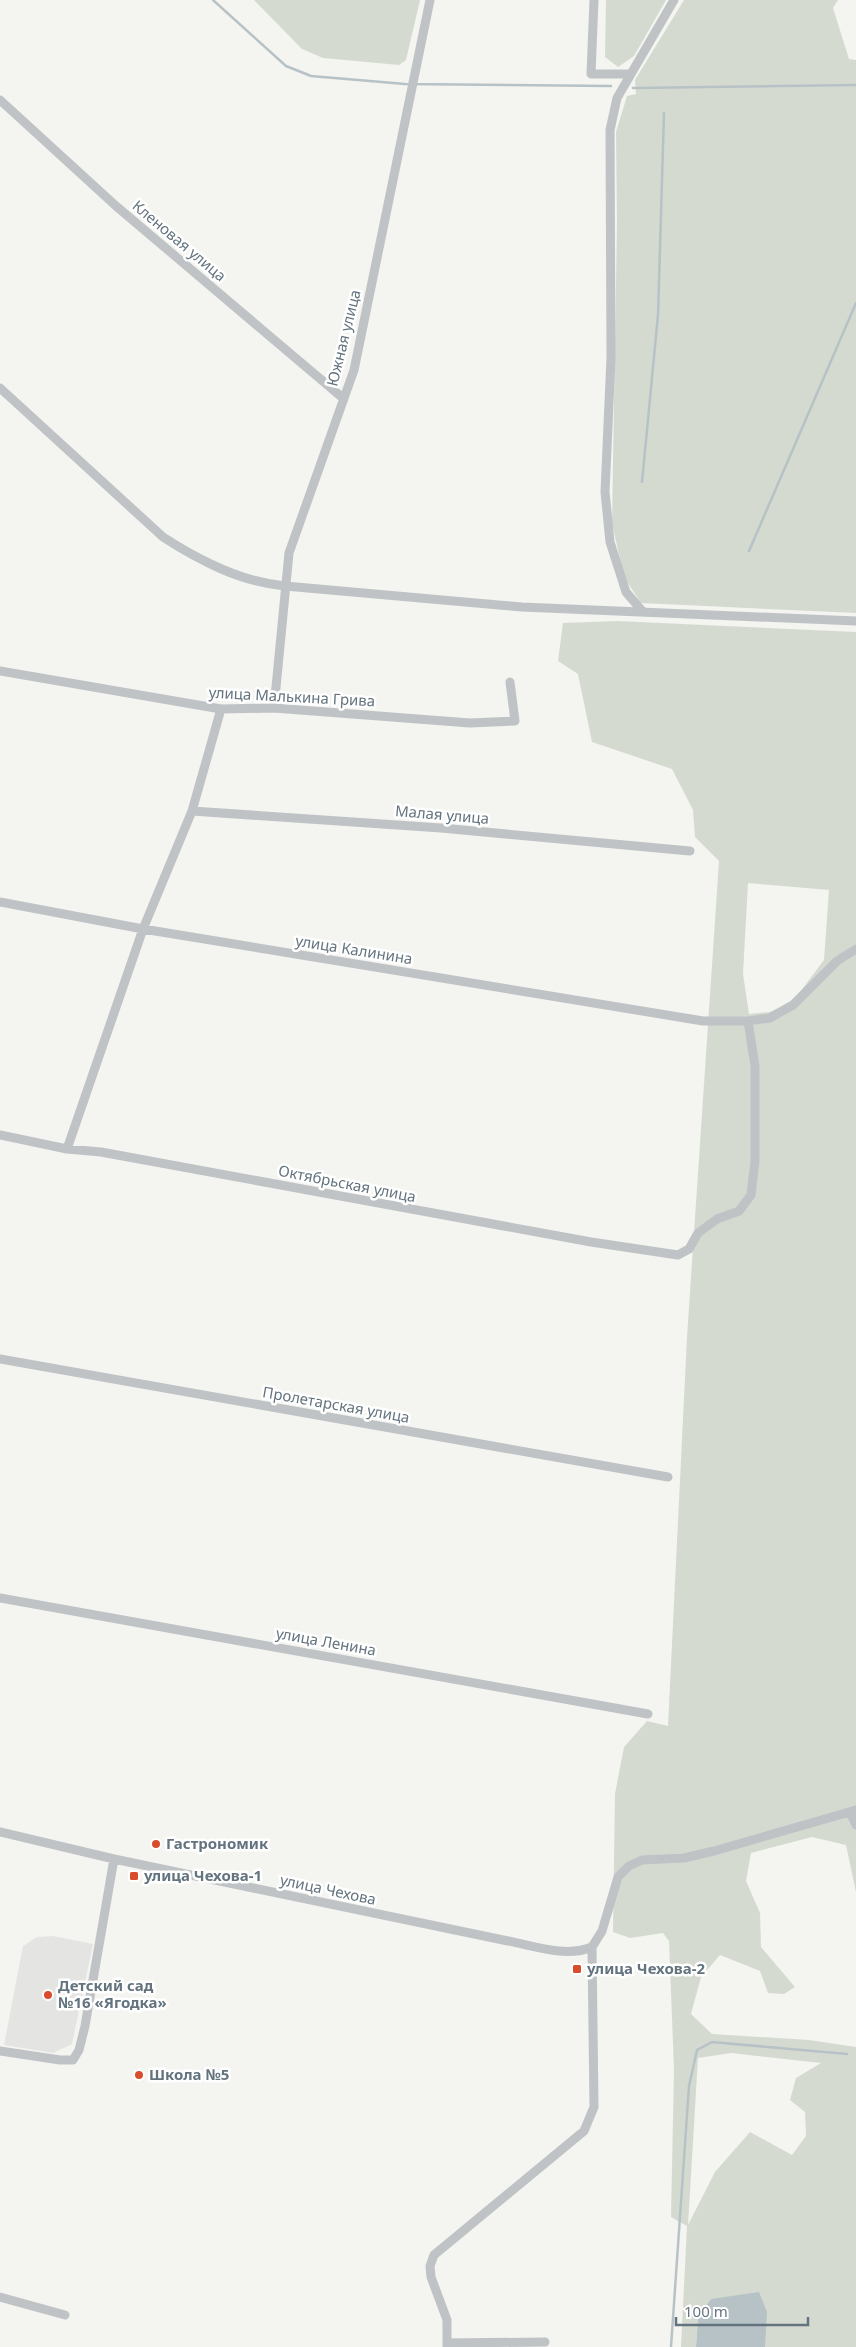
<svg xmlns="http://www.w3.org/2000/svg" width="856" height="2347" viewBox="0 0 856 2347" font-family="'Noto Sans',sans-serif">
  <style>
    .built { fill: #e4e5e3 }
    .green { fill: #d5dad1; fill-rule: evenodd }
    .water { fill: #b7c2c6 }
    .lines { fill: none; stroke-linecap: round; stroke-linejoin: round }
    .stream { stroke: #b7c2c6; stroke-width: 2.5 }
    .street { stroke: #bfc3c6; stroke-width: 9 }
    .poi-dot { fill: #d84d2c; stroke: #fff; stroke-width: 2 }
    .labels { text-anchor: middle; stroke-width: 5; stroke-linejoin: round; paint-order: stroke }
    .street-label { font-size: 15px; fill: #64747f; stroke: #fff }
    .poi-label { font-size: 15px; font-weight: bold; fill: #64747f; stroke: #fff; text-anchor: start }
  </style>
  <rect width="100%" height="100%" fill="#f4f4f0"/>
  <path class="built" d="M53,1936L93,1944L72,2044L53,2053L4,2045L23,1946L37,1937Z"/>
  <path class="green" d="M254,0H420L406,60L399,65L323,58L302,49Z
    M606,0H666L634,56L618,67L605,57Z
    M684,0H838L833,8L849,59L856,60V613L641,603L624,577L612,523L617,224L616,132L627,96L636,94L635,80Z
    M617,621L856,632V1892L846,1845L812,1837L751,1853L746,1881L760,1913L761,1947L795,1987L784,1994L768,1993L760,1971L720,1955L701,1977L691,2014L712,2034L809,2040L856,2047V2347H765L698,2318L696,2347H681L687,2226L671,2217L674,2069L669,1941L663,1933L630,1938L613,1932L615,1794L624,1747L647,1721L668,1726L687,1337L719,861L695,837L693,810L672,769L592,742L578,674L558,661L563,623ZM748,883L829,890L824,960L794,1000L770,1012L749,1014L743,974ZM731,2053L821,2063L796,2078L790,2100L805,2112L806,2136L792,2155L750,2132L715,2172L688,2225L698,2058Z"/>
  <path class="water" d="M759,2292L767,2312L765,2347H696L698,2318L711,2299Z"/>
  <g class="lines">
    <path class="stream" d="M213,0L286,66L311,76L405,84L611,86
      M633,88L856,85
      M642,482L658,315L664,113
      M749,551L856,303
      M671,2347L689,2086L697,2050L712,2042L847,2054"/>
    <path class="street" d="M594,0L591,74H629
      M0,100L116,206L344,399
      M0,388L163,537C200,561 241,582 285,586L522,607L856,621
      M643,612L626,592L610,542L605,492L611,358L610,130L617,98L674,0
      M0,671L221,709L274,708L470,723L515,721L510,682
      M274,708L289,553L354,370L430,0
      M192,811L441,828L690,851
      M0,902L143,929L703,1021H748L770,1018L793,1005L837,961L856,949
      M0,1135L67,1149L101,1152L591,1242L678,1255L689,1249L698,1233L717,1219L739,1211L751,1195L755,1161V1066L748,1021
      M67,1149L143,929L192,811L221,709
      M0,1359L668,1477
      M0,1598L648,1714
      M850,1812L856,1825
      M0,1832L114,1859L508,1941C534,1946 566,1958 592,1947
      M0,2051L60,2060H73L79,2050L85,2026L114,1859
      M0,2297L65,2315
      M447,2343L545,2342
      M447,2347V2320L431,2277L430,2266L434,2255L584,2131L594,2107L592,1947L602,1931L618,1877L629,1866L642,1860L684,1858L714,1851L856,1810"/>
  </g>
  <g class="poi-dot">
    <circle cx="156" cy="1844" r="5"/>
    <rect x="129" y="1871" width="10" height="10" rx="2.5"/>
    <rect x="572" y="1964" width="10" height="10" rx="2.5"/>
    <circle cx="48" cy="1995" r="5"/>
    <circle cx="139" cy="2075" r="5"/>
  </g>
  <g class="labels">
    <g class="street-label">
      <text transform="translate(179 241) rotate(40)" y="5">Кленовая улица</text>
      <text transform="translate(344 338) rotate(-76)" y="5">Южная улица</text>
      <text transform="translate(292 697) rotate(3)" y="5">улица Малькина Грива</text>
      <text transform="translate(442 815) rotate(5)" y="5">Малая улица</text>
      <text transform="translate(354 950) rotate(9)" y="5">улица Калинина</text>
      <text transform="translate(347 1184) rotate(11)" y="5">Октябрьская улица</text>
      <text transform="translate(336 1405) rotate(10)" y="5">Пролетарская улица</text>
      <text transform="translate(326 1642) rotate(10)" y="5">улица Ленина</text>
      <text transform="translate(328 1890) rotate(12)" y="5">улица Чехова</text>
    </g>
    <g class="poi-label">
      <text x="166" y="1849">Гастрономик</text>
      <text x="144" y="1881">улица Чехова-1</text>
      <text x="587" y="1974">улица Чехова-2</text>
      <text x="58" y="1991">Детский сад<tspan x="58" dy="17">№16 «Ягодка»</tspan></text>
      <text x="149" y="2080">Школа №5</text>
    </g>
  </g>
  <path d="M676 2317v8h132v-8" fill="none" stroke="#64747f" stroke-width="2.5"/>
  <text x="684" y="2317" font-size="15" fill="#64747f" stroke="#ffffff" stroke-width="4" paint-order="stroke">100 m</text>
</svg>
